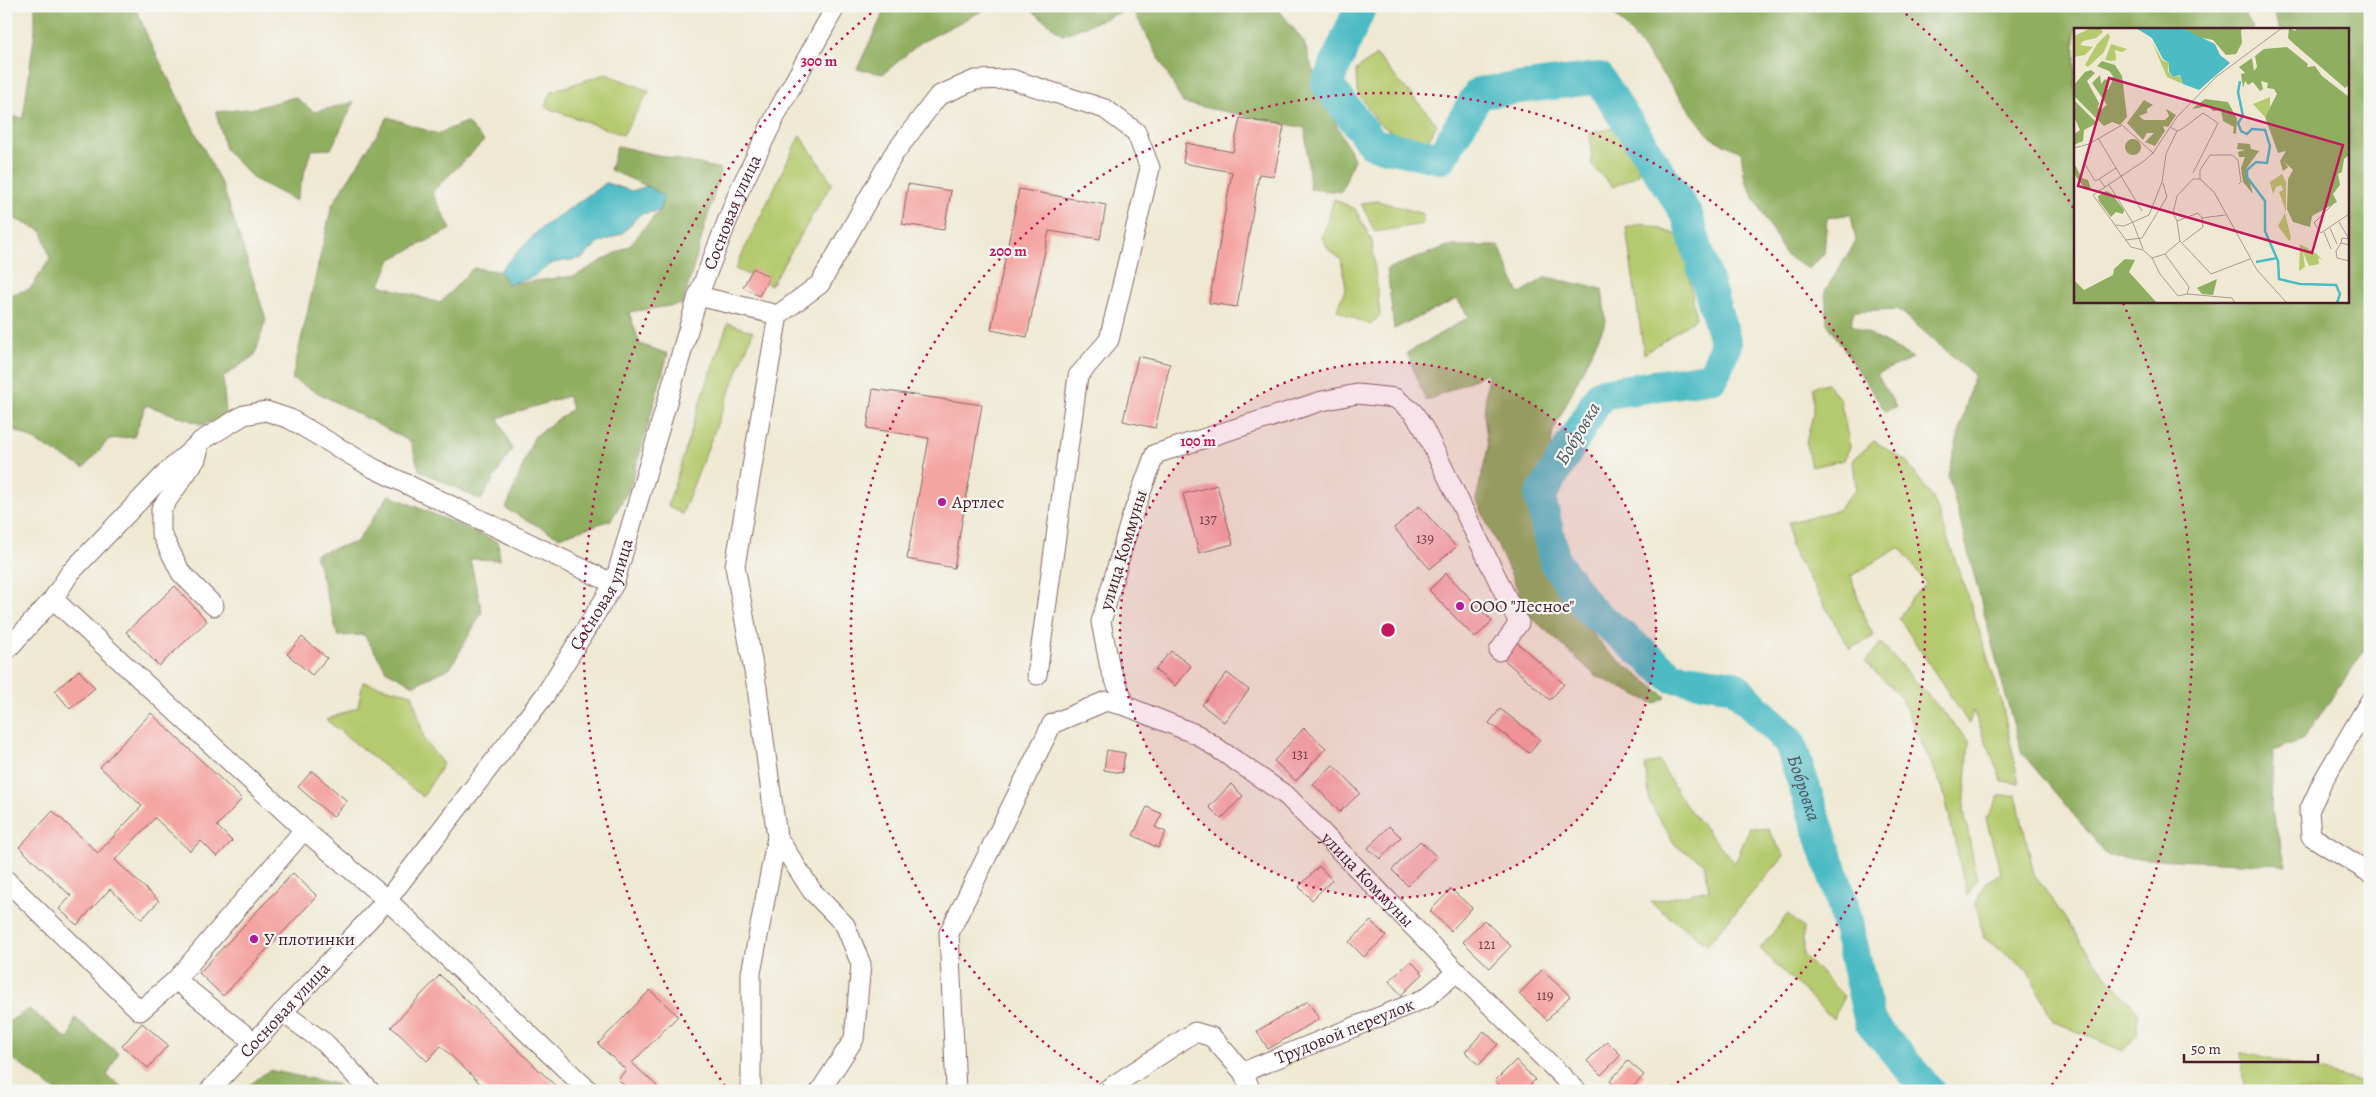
<svg xmlns="http://www.w3.org/2000/svg" width="2376" height="1097" viewBox="0 0 2376 1097" font-family="Alegreya,serif">
  <style>
    .green { fill: #b5ca6e; stroke: #80744c }
    .forest { fill: #90ae61; stroke: #6d6646 }
    .water { fill: #4dbbc4; stroke: #4c6d78 }
    .lines { fill: none; stroke-linecap: round; stroke-linejoin: round }
    .river { stroke: #4dbbc4; stroke-width: 32 }
    .building { fill: #f4a4a1 }
    .minor-casing { stroke: #846666; stroke-width: 21 }
    .minor { stroke: #fff; stroke-width: 19 }
    .ring { fill: none; stroke: #c2185b; stroke-width: 2.5; stroke-dasharray: 2.5 5 }
    .poi-dot { fill: #b5179e; stroke: #f6f6f2; stroke-width: 2 }
    .labels { text-anchor: middle; stroke-width: 4.5; stroke-linejoin: round; paint-order: stroke }
    .number-label { font-size: 15px; fill: #744048 }
    .street-label { font-size: 18px; fill: #4a1f2b; stroke: #f6f6f2 }
    .poi-label { font-size: 18px; fill: #4a1f2b; stroke: #f6f6f2; text-anchor: start }
    .water-label { font-size: 19px; font-style: italic; fill: #4b5661; stroke: #f6f6f2 }
    .inset-river { fill: none; stroke: #4dbbc4; stroke-width: 2.5 }
    .inset-road { fill: none; stroke: #ad9890; stroke-width: 1 }
    .view { fill: #c2185b; fill-opacity: 0.15; stroke: #c2185b; stroke-width: 2.5 }
    .inset-edge { fill: none; stroke: #4a1f2b; stroke-width: 2.5 }
    .centre { fill: #c2185b; stroke: #f6f6f2; stroke-width: 2.5 }
    .ring-label { font-size: 15px; text-anchor: middle; font-weight: bold; fill: #c2185b; stroke: #f6f6f2; stroke-width: 4.5; stroke-linejoin: round; paint-order: stroke }
  </style>
  <rect width="100%" height="100%" fill="#f6f6f2"/>
  <filter id="ink" filterUnits="userSpaceOnUse"><feTurbulence type="fractalNoise" baseFrequency=".02" numOctaves="2"/><feDisplacementMap in="SourceGraphic" scale="10" xChannelSelector="R" yChannelSelector="G"/><feConvolveMatrix kernelMatrix="1 2 1 2 8 2 1 2 1" color-interpolation-filters="sRGB"/></filter>
  <filter id="wash" filterUnits="userSpaceOnUse"><feTurbulence type="fractalNoise" baseFrequency=".0096" numOctaves="4" result="noise"/><feDisplacementMap in="SourceGraphic" scale="20" xChannelSelector="R" yChannelSelector="G"/><feGaussianBlur stdDeviation="1.12" result="paint"/><feColorMatrix in="noise" values="0 0 0 0 0 0 0 0 0 0 0 0 0 0 0 0 0 1.4 0 .05"/><feComposite in="paint" operator="in"/></filter>
  <g filter="url(#wash)">
    <rect width="100%" height="100%" fill="#efe9d3"/>
    <path class="green" d="M1376,55L1437,124L1428,141L1405,140L1378,123L1357,91L1356,70Z
      M606,74L649,91L623,135L545,107L552,91Z
      M1620,127L1637,151L1639,174L1613,187L1592,166L1590,133Z
      M800,135L832,183L771,285L735,269Z
      M1334,199L1355,209L1372,241L1380,315L1371,325L1362,322L1337,310L1346,287L1341,259L1329,250L1322,238Z
      M1378,201L1423,214V224L1375,232L1361,203Z
      M1643,223L1683,237L1696,318L1644,354L1626,228Z
      M728,323L753,332L682,514L668,506L700,402Z
      M1827,383L1840,399L1850,447L1844,460L1811,467L1806,443L1813,414V387Z
      M1874,441L1907,462L1934,500L1973,611L2002,703L2019,784L2002,781L1973,710L1969,724L1899,618L1913,596L1926,584L1900,547L1851,576L1864,617L1874,636L1850,649L1790,546L1789,522L1838,510L1856,488L1853,460Z
      M1881,643L1969,741L1964,811L1977,879L1967,896L1943,789L1900,696L1865,662Z
      M363,682L412,694L425,741L443,764L423,797L326,720L358,707Z
      M1659,761L1686,806L1735,863L1750,827L1768,829L1784,856L1707,945L1650,902L1709,890L1704,863L1675,845L1650,803L1645,765Z
      M2016,795L2034,874L2096,963L2138,1012L2137,1035L2123,1051L2053,1021L2027,969L1984,938L1976,904L1986,882L2001,873L1986,819L1999,796Z
      M1788,914L1803,928V955L1844,996L1833,1019L1760,949Z
      M2241,1051L2358,1081L2370,1088V1091H2244Z"/>
    <path class="forest" d="M35,6H135L148,38L223,187L266,319L255,355L223,377L226,415L203,425L146,405L134,437L109,439L84,468L6,425V296L30,289L50,259L42,231L6,215V116L23,118L35,30Z
      M915,6H991L920,43L883,74L857,69L885,10Z
      M1026,6H1276L1304,42L1319,90L1354,159L1341,192L1310,189L1305,128L1183,103L1132,8L1063,35Z
      M1610,6H2240L2254,29H2075V301H2347V29H2279L2271,6H2370V642L2304,739L2273,751L2271,809L2286,865L2109,857L2022,753L2011,716L1948,475L1974,375L1898,309L1854,311L1851,324L1913,358L1877,374L1896,407L1885,411L1827,323L1825,291L1856,241L1851,214L1827,218L1824,254L1809,269L1786,256L1745,181L1741,152L1711,138L1632,34L1612,12Z
      M295,97L314,112L354,102L331,149L311,150L296,201L254,179L225,149L216,112L255,108Z
      M388,117L437,134L466,122L484,141L432,192L451,229L391,259L380,285L440,303L473,268L499,271L508,284L575,276L630,245L659,211L664,196L647,186L610,170L617,146L721,169L683,304L629,312L640,344L668,354L630,488L611,520L559,537L506,509L534,437L572,409L568,396L498,418L512,449L481,500L419,470L411,442L292,379L332,205Z
      M1448,246H1499L1519,294L1546,277L1602,289L1606,322L1553,431L1549,461L1526,494L1545,557L1570,607L1608,652L1666,697L1655,704L1595,675L1530,616L1476,499L1488,448L1484,414L1488,373L1426,401L1407,353L1469,317L1457,299L1394,329L1387,269Z
      M389,495L498,542L500,560L470,559L482,612L451,667L414,685L387,671L364,635L338,636L315,554L356,542Z
      M6,995L8,1022L29,1009L69,1040L75,1018L118,1053L107,1076L128,1091H56L6,1054Z
      M269,1070L336,1084L345,1091H242Z"/>
    <path class="water" d="M606,183L632,191L647,186L664,196L659,211L640,214L623,233L597,244L583,258L553,263L531,278L508,284L499,271L541,228Z"/>
    <g class="lines">
      <path class="river" id="s1" d="M1361,6L1327,84L1373,144L1441,158L1479,93L1599,78L1687,215L1726,344L1713,377L1601,394L1540,497L1555,562L1589,609L1672,677L1734,686L1790,743L1842,901L1870,1022L1929,1091"/>
    </g>
    <g id="blocks">
      <path class="building" d="M1240,118L1284,126L1274,176L1259,174L1237,307L1209,303L1232,172L1183,163L1186,143L1233,152Z
        M908,184L951,191L944,230L902,224Z
        M1019,189L1106,205L1100,239L1049,231L1027,337L991,330Z
        M753,268L769,277L759,296L743,287Z
        M1138,356L1170,364L1155,428L1123,421Z
        M873,389L982,405L954,568L907,559L929,438L867,428Z
        M1217,485L1233,544L1199,553L1183,494Z
        M1419,506L1456,547L1430,569L1394,528Z
        M1446,573L1492,621L1475,638L1429,590Z
        M175,586L207,621L159,666L126,632Z
        M302,637L327,658L312,675L287,654Z
        M1514,640L1564,684L1550,700L1500,656Z
        M1171,651L1191,666L1175,686L1155,670Z
        M79,670L95,688L70,709L55,691Z
        M1227,673L1249,690L1224,722L1202,705Z
        M1500,709L1540,739L1529,753L1489,723Z
        M151,713L242,799L217,826L232,841L217,857L201,841L190,851L155,818L115,860L159,901L142,919L110,889L77,925L59,909L71,896L19,847L53,811L98,853L142,806L100,767Z
        M1304,728L1326,748L1296,781L1274,761Z
        M1107,750L1125,753L1122,773L1104,770Z
        M1333,765L1360,793L1340,812L1313,784Z
        M312,771L347,801L333,817L298,787Z
        M1231,784L1243,796L1221,819L1209,807Z
        M1147,807L1162,814L1155,827L1166,832L1158,848L1133,835Z
        M1389,826L1401,837L1380,859L1368,848Z
        M1420,841L1436,856L1408,886L1392,870Z
        M1319,866L1332,880L1312,900L1299,887Z
        M293,873L317,896L223,996L199,973Z
        M1451,889L1472,908L1451,931L1430,911Z
        M1484,920L1511,946L1490,968L1463,942Z
        M1371,921L1386,936L1364,957L1349,942Z
        M1411,961L1423,974L1401,995L1389,981Z
        M1542,970L1570,996L1547,1020L1519,994Z
        M440,975L561,1091H488L441,1046L427,1061L396,1031L391,1027Z
        M650,990L678,1016L632,1063L657,1086L652,1091H630L618,1079L626,1070L598,1044Z
        M1308,1001L1319,1019L1268,1049L1257,1031Z
        M142,1023L168,1045L148,1068L122,1046Z
        M1484,1031L1498,1044L1479,1065L1465,1052Z
        M1607,1041L1621,1055L1601,1075L1587,1061Z
        M1516,1060L1535,1080L1524,1091H1505L1495,1081Z
        M1628,1061L1644,1075L1629,1091H1620L1610,1081Z"/>
    </g>
  </g>
  <g filter="url(#ink)">
    <use href="#blocks" fill-opacity="0" stroke="#846666" stroke-width="1"/>
    <g class="lines">
      <g class="minor-casing">
        <g id="minor">
          <path d="M698,296L778,315L820,284L893,155L938,96L975,80L1011,79L1105,109L1136,132L1150,168L1109,340L1078,376L1037,675"/>
          <path d="M198,452L196,459L161,509V533L181,573L214,606"/>
          <path d="M53,599L310,835L387,900L589,1091"/>
          <path d="M6,651L53,599L70,573L164,475L201,441L244,415L266,411L290,419L373,468L614,584"/>
          <path id="s2" d="M1499,651L1519,623L1424,429L1413,412L1395,398L1357,394L1322,401L1155,454L1131,519L1101,622L1110,668L1126,706L1198,735L1287,796L1457,972L1577,1091"/>
          <path d="M2370,701L2324,779L2309,811L2311,836L2370,873"/>
          <path d="M777,837L812,891L845,925L861,964L854,1039L820,1091"/>
          <path d="M6,880L140,1011L176,980"/>
          <path d="M282,1012L325,1043L370,1091"/>
          <path d="M254,1042L176,980L304,830"/>
          <path id="s3" d="M209,1091L387,900L545,695L614,584L698,296L739,191L780,107L836,6"/>
          <path d="M751,1091V973L777,837L757,688L735,566L778,315"/>
          <path d="M956,1091L949,933L1052,724L1106,701L1126,706"/>
          <path d="M1105,1091L1195,1032L1212,1037L1243,1072"/>
          <path id="s4" d="M1251,1091L1243,1072L1426,998L1457,972"/>
        </g>
      </g>
      <use href="#minor" class="minor"/>
    </g>
  </g>
  <circle cx="1388" cy="630" r="268" fill="#c2185b" fill-opacity=".12"/>
  <g class="ring">
    <circle cx="1388" cy="630" r="268"/>
    <path d="M1111 1090A537 537 0 1 1 1665 1090"/>
    <path d="M725 1086A805 805 0 0 1 876 9M1900 9A805 805 0 0 1 2074 209M2123 303A805 805 0 0 1 2051 1086"/>
  </g>
  <g class="poi-dot">
    <circle cx="942" cy="502" r="5"/>
    <circle cx="1460" cy="606" r="5"/>
    <circle cx="254" cy="939" r="5"/>
  </g>
  <g class="labels">
    <g class="number-label">
      <text x="1208" y="524">137</text>
      <text x="1425" y="543">139</text>
      <text x="1300" y="759">131</text>
      <text x="1487" y="949">121</text>
      <text x="1545" y="1000">119</text>
    </g>
    <g class="street-label">
      <text dy="6" stroke="none"><textPath href="#s3" startOffset="1041">Сосновая улица</textPath></text>
      <text transform="translate(1123 550) rotate(-73)" y="6">улица Коммуны</text>
      <text dy="6" stroke="none"><textPath href="#s3" startOffset="636">Сосновая улица</textPath></text>
      <text dy="6" stroke="none"><textPath href="#s2" startOffset="1109">улица Коммуны</textPath></text>
      <text dy="6" stroke="none"><textPath href="#s3" startOffset="111">Сосновая улица</textPath></text>
      <text dy="6" stroke="none"><textPath href="#s4" startOffset="130">Трудовой переулок</textPath></text>
    </g>
    <g class="poi-label">
      <text x="952" y="508">Артлес</text>
      <text x="1470" y="612">ООО "Лесное"</text>
      <text x="264" y="945">У плотинки</text>
    </g>
    <g class="water-label">
      <text transform="translate(1577 433) rotate(-59)" y="7">Бобровка</text>
      <text dy="7" stroke="none"><textPath href="#s1" startOffset="1414">Бобровка</textPath></text>
    </g>
  </g>
  <g transform="translate(2074 28)">
    <rect width="275" height="275" fill="#efe9d3"/>
    <path d="M17,0H26L29,4L22,10L9,13L6,17L19,19L11,27L0,29V8ZM34,5L36,9L30,24L14,39L11,37L23,16ZM78,14L88,32L95,35L94,43L99,49L106,48L109,56L118,60L93,49ZM37,16L53,21L48,24L41,22L42,32L37,33L31,32ZM196,69V79L191,89L179,76ZM208,146L212,154V184L205,164L209,162L207,157L202,159L199,166L196,154ZM211,185L217,210L215,213L204,198ZM226,216L243,226L248,232L244,230L245,236L235,238L229,224L231,239L225,243Z" fill="#b5ca6e"/>
    <path d="M107,0H172L167,2L168,15L162,26L152,27L139,12L123,9ZM215,0L221,3L223,0H275V57L271,60L219,15L214,10ZM213,19L234,36L233,39L241,38L248,48L275,69V127L270,131L268,144L264,146L266,157L259,166L263,174L238,188L236,199L219,194L213,181L214,151L219,142L209,133L214,139L209,143L206,133L212,123L204,125L191,89L203,66L200,61L193,60L194,55L187,53L189,61L186,63L179,54L174,57L171,53L169,60L167,46L171,45L165,39L178,30L180,43L183,39L181,28L190,21ZM28,33L41,37L48,48L53,89L46,97L38,94L30,98L0,68V57L11,44L17,42L21,45L13,53L25,75L24,80L26,82L33,77L18,55L26,47L27,56L31,51L35,53L32,60L34,62L38,54L39,48L35,43L23,38ZM131,71L154,74L163,91L162,106L159,105L160,99L149,93L147,82L139,83L134,78L118,81ZM0,72L23,95L10,102L9,113L0,117V106L6,102L0,89ZM70,72L79,77L73,81V85L65,88L70,92H91L95,88L92,81L102,87L94,99L89,98L91,103L81,118L71,114L80,105H73L69,112L53,95ZM51 119a8 8 0 1 1 16 0a8 8 0 1 1-16 0ZM164,115L176,116L177,121L185,123L172,141L179,166L169,154L167,140L171,129H165L164,124L171,122L163,121ZM0,135L8,150L14,152L17,161L12,162L0,146ZM32,163L38,166L50,182L49,186L42,184L37,189L25,173L24,168ZM51,231L61,232L55,244L83,275H0V252L10,262L39,247L40,241ZM143,251L139,267L128,266L123,260Z" fill="#90ae61"/>
    <path d="M62,0H107L141,16L146,27L156,35L125,62L109,56L106,47L99,49L95,43V35L89,31L78,10Z" fill="#4dbbc4"/>
    <path class="inset-river" d="M166,53L164,64L169,88L164,95L167,103L173,106L178,101L191,102L196,118L193,135L182,134L173,142V149L191,173V203L204,233L205,251L226,256L262,257L266,266L263,275M182,234L203,230"/>
    <path class="inset-road" d="M96,99L103,103L108,101L129,85L144,95L119,145M24,110L68,183M0,120L15,116L48,97L79,125M11,136L21,153L25,151M165,156L167,154L164,132L158,127H136L126,142V151L140,164L183,242L213,275M35,157L59,195L69,221M31,159L25,151L42,140M259,176L240,195L247,205L275,186M103,193L99,185L103,168L119,151H126M265,194L275,211M42,197L50,198L75,187L88,154L92,126L103,103M256,200L263,216M250,204L257,221M275,211L268,210L267,215L275,217M51,212L68,210L93,169L89,155M106,213L137,246L176,231M109,214L129,199L128,190L151,187M267,215L262,223L263,230L275,233M78,230L69,222L57,219L19,167L70,133L79,125L103,89L142,49L208,0M78,230L86,246L104,268L113,266L115,259L91,226M78,230L91,226L106,213L103,193L124,185L128,190M113,266L158,270L161,275"/>
    <path class="view" d="M35,50L269,117L238,225L4,158Z"/>
    <rect width="275" height="275" class="inset-edge"/>
  </g>
  <circle cx="1388" cy="630" r="8" class="centre"/>
  <g class="ring-label">
    <text x="819" y="66">300 m</text>
    <text x="1008" y="256">200 m</text>
    <text x="1198" y="446">100 m</text>
  </g>
  <rect width="2376" height="1097" fill="none" stroke="#f6f6f2" stroke-width="25"/>
  <path d="M2184 1054v8h134v-8" fill="none" stroke="#4a1f2b" stroke-width="2.5"/>
  <text x="2191" y="1054" font-size="15" fill="#4a1f2b" stroke="#f6f6f2" stroke-width="4" paint-order="stroke">50 m</text>
</svg>
